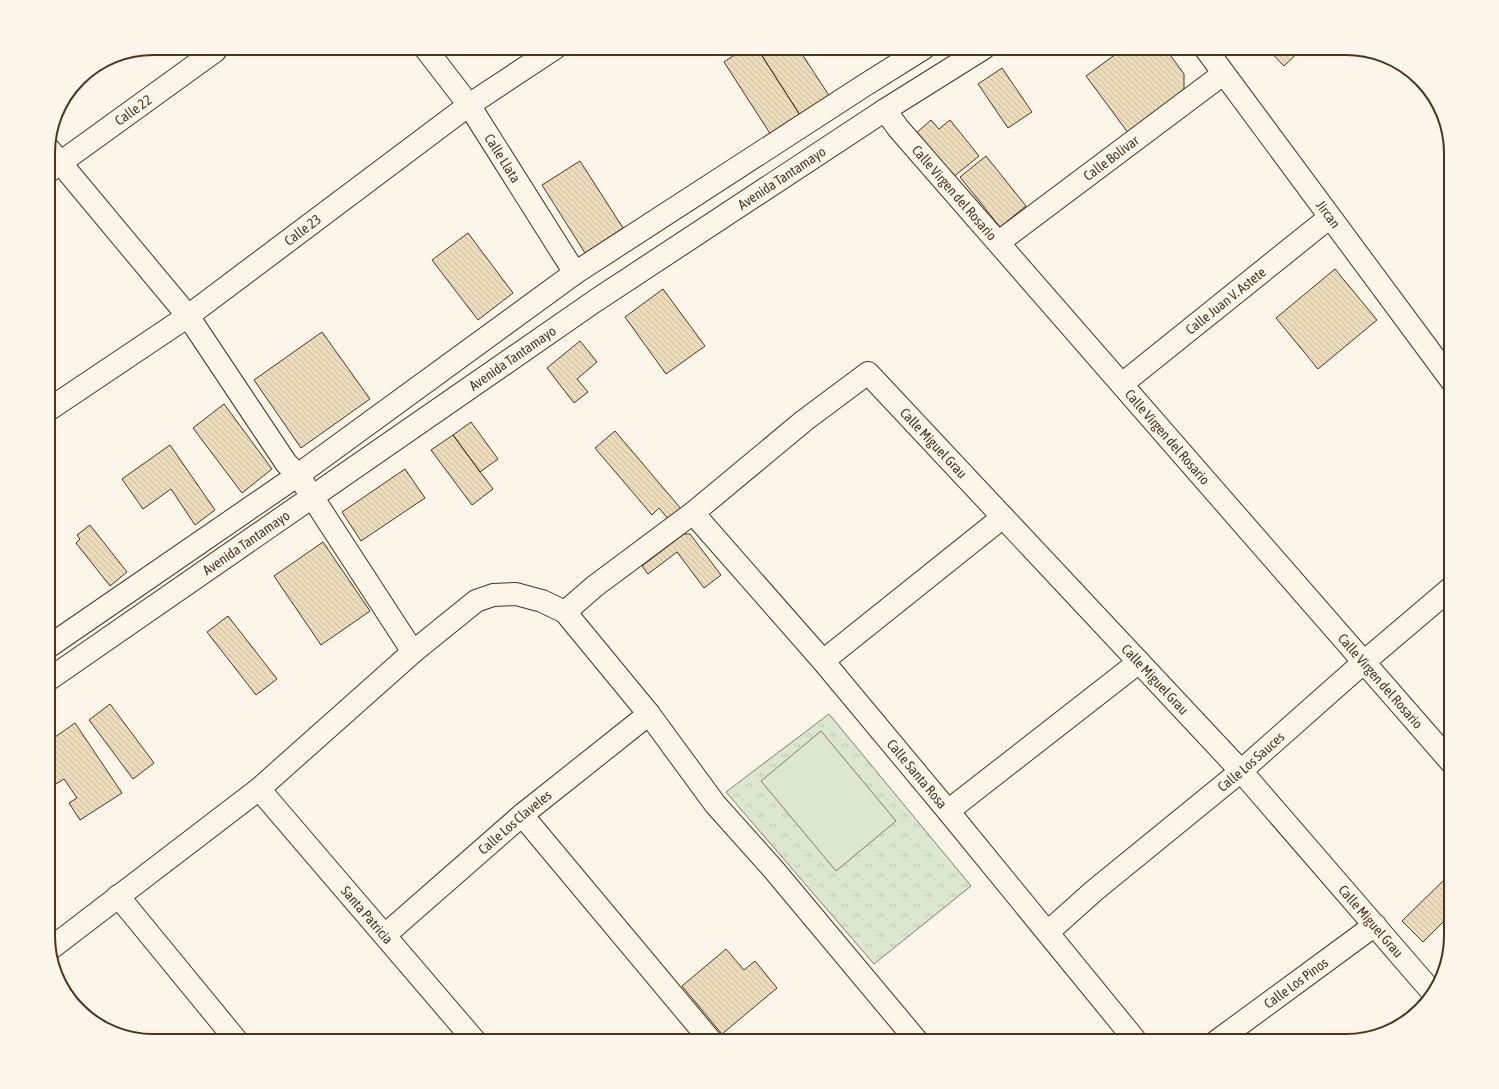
<svg xmlns="http://www.w3.org/2000/svg" width="1499" height="1089" viewBox="0 0 1499 1089" font-family="'Asap Condensed',sans-serif">
  <style>
    .grass { fill: url(#grass-tufts); stroke: #887966 }
    .pitch { fill: #dce7d0; stroke: #887966 }
    .building { fill: url(#building-back-hatch); stroke: #4a3520 }
    .lines { fill: none; stroke-linecap: round; stroke-linejoin: round }
    .street-casing { stroke: #4a3520; stroke-width: 24 }
    .secondary-casing { stroke: #4a3520; stroke-width: 24 }
    .street { stroke: #fbf6e9; stroke-width: 22 }
    .secondary { stroke: #fbf6e9; stroke-width: 22 }
    .labels { text-anchor: middle; stroke-width: 3; stroke-linejoin: round; paint-order: stroke }
    .street-label { font-size: 14px; fill: #4a3520; stroke: #fbf6e9 }
    .rim { fill: none; stroke: #4a3520; stroke-width: 2 }
  </style>
  <defs>
    <pattern id="grass-tufts" width="24" height="20" patternUnits="userSpaceOnUse"><rect width="24" height="20" fill="#dce7d0"/><path d="M3 7l-1-3M5 7V3M7 7l1-3M15 17l-1-3M17 17v-4M19 17l1-3" fill="none" stroke="#bec7b2"/></pattern>
    <pattern id="building-back-hatch" width="6" height="6" patternUnits="userSpaceOnUse"><rect width="6" height="6" fill="#ecdcbc"/><path d="M-1 5l2 2M0 0l6 6M5-1l2 2" fill="none" stroke="#ccbda1"/></pattern>
  </defs>
  <rect width="100%" height="100%" fill="#fbf6e9"/>
  <path class="grass" d="M829,714L971,886L874,964L726,792Z"/>
  <path class="pitch" d="M821,731L896,821L836,871L761,781Z"/>
  <path class="building" d="M745,48H757L800,115L771,135L724,62Z
    M757,48H798L830,97L800,115Z
    M1124,48H1165L1184,74V88L1182,95L1129,134L1086,76Z
    M1267,48H1303L1284,66Z
    M1002,68L1032,112L1008,128L978,84Z
    M931,120L939,129L950,120L979,156L952,178L914,135Z
    M986,156L1026,206L1000,227L960,177Z
    M580,161L623,228L585,253L542,185Z
    M468,233L513,293L478,320L432,260Z
    M1335,269L1377,320L1318,369L1276,318Z
    M663,289L705,346L666,374L625,317Z
    M322,332L370,399L301,448L254,380Z
    M580,341L597,362L577,379L588,392L574,403L547,368Z
    M224,404L272,469L242,493L193,428Z
    M471,422L498,459L480,472L453,435Z
    M615,431L682,510L670,521L659,508L652,515L595,448Z
    M453,435L493,489L472,505L431,450Z
    M170,445L215,510L195,525L171,489L143,509L122,479Z
    M405,469L425,498L361,541L342,512Z
    M90,525L127,572L110,586L76,543L80,539L77,535Z
    M684,534H690L721,575L704,588L677,552L648,574L642,566Z
    M323,542L370,611L321,645L274,576Z
    M48,613L55,622L48,628Z
    M228,616L277,679L256,695L207,632Z
    M110,704L154,763L133,779L89,720Z
    M75,723L122,793L80,820L69,803L77,798L64,779L48,789V742Z
    M1449,875L1451,876V914L1423,942L1402,921Z
    M726,949L744,970L755,961L777,988L722,1034L682,986Z"/>
  <g class="lines">
    <g class="street-casing">
      <g id="street">
        <path id="s1" d="M425,48L469,105L575,273"/>
        <path id="s2" d="M1205,48L1451,380"/>
        <path id="s3" d="M885,110L898,128L1451,762"/>
        <path d="M48,148L188,316L286,463L298,475L413,652"/>
        <path id="s4" d="M49,171L215,51L217,48"/>
        <path id="s5" d="M999,242L1223,74"/>
        <path id="s6" d="M1122,384L1330,217"/>
        <path id="s7" d="M48,410L188,316L469,105L555,48"/>
        <path id="s8" d="M693,513L823,661L948,811L1136,1041"/>
        <path id="s9" d="M565,612L595,586L693,513L805,420L868,373L1241,771L1433,993"/>
        <path d="M823,661L1003,517"/>
        <path id="s10" d="M259,789L475,1041"/>
        <path d="M948,811L1139,662"/>
        <path d="M522,815L711,1041"/>
        <path d="M118,896L237,1041"/>
        <path id="s11" d="M1048,932L1095,890L1241,771L1364,662L1451,588"/>
        <path id="s12" d="M385,935L522,815L649,714"/>
        <path d="M50,949L259,789L413,652L476,601L493,595L516,594L542,601L565,612L649,714L715,804L774,870L917,1041"/>
        <path id="s13" d="M1217,1041L1375,925"/>
      </g>
    </g>
    <g class="secondary-casing">
      <g id="secondary">
        <path d="M48,647L298,475L575,273L865,85L924,48"/>
        <path id="s14" d="M48,680L595,301L885,110L984,48"/>
      </g>
    </g>
    <use href="#street" class="street"/>
    <use href="#secondary" class="secondary"/>
  </g>
  <g class="labels">
    <g class="street-label">
      <text dy="5" stroke="none"><textPath href="#s4" startOffset="104">Calle 22</textPath></text>
      <text dy="5" stroke="none"><textPath href="#s1" startOffset="135">Calle Llata</textPath></text>
      <text dy="5" stroke="none"><textPath href="#s5" startOffset="140">Calle Bolivar</textPath></text>
      <text dy="5" stroke="none"><textPath href="#s14" startOffset="889">Avenida Tantamayo</textPath></text>
      <text dy="5" stroke="none"><textPath href="#s3" startOffset="108">Calle Virgen del Rosario</textPath></text>
      <text dy="5" stroke="none"><textPath href="#s2" startOffset="207">Jircan</textPath></text>
      <text dy="5" stroke="none"><textPath href="#s7" startOffset="312">Calle 23</textPath></text>
      <text dy="5" stroke="none"><textPath href="#s6" startOffset="133">Calle Juan V. Astete</textPath></text>
      <text dy="5" stroke="none"><textPath href="#s14" startOffset="565">Avenida Tantamayo</textPath></text>
      <text dy="5" stroke="none"><textPath href="#s3" startOffset="432">Calle Virgen del Rosario</textPath></text>
      <text dy="5" stroke="none"><textPath href="#s9" startOffset="482">Calle Miguel Grau</textPath></text>
      <text dy="5" stroke="none"><textPath href="#s14" startOffset="241">Avenida Tantamayo</textPath></text>
      <text dy="5" stroke="none"><textPath href="#s9" startOffset="806">Calle Miguel Grau</textPath></text>
      <text dy="5" stroke="none"><textPath href="#s3" startOffset="756">Calle Virgen del Rosario</textPath></text>
      <text dy="5" stroke="none"><textPath href="#s11" startOffset="265">Calle Los Sauces</textPath></text>
      <text dy="5" stroke="none"><textPath href="#s8" startOffset="344">Calle Santa Rosa</textPath></text>
      <text dy="5" stroke="none"><textPath href="#s12" startOffset="172">Calle Los Claveles</textPath></text>
      <text dy="5" stroke="none"><textPath href="#s10" startOffset="166">Santa Patricia</textPath></text>
      <text dy="5" stroke="none"><textPath href="#s9" startOffset="1130">Calle Miguel Grau</textPath></text>
      <text dy="5" stroke="none"><textPath href="#s13" startOffset="98">Calle Los Pinos</textPath></text>
    </g>
  </g>
  <path d="M0 0H1499V1089H0ZM153 55H1346A98 98 0 0 1 1444 153V936A98 98 0 0 1 1346 1034H153A98 98 0 0 1 55 936V153A98 98 0 0 1 153 55Z" fill="#fbf6e9" fill-rule="evenodd"/>
  <path class="rim" d="M153 55H1346A98 98 0 0 1 1444 153V936A98 98 0 0 1 1346 1034H153A98 98 0 0 1 55 936V153A98 98 0 0 1 153 55Z"/>
</svg>
